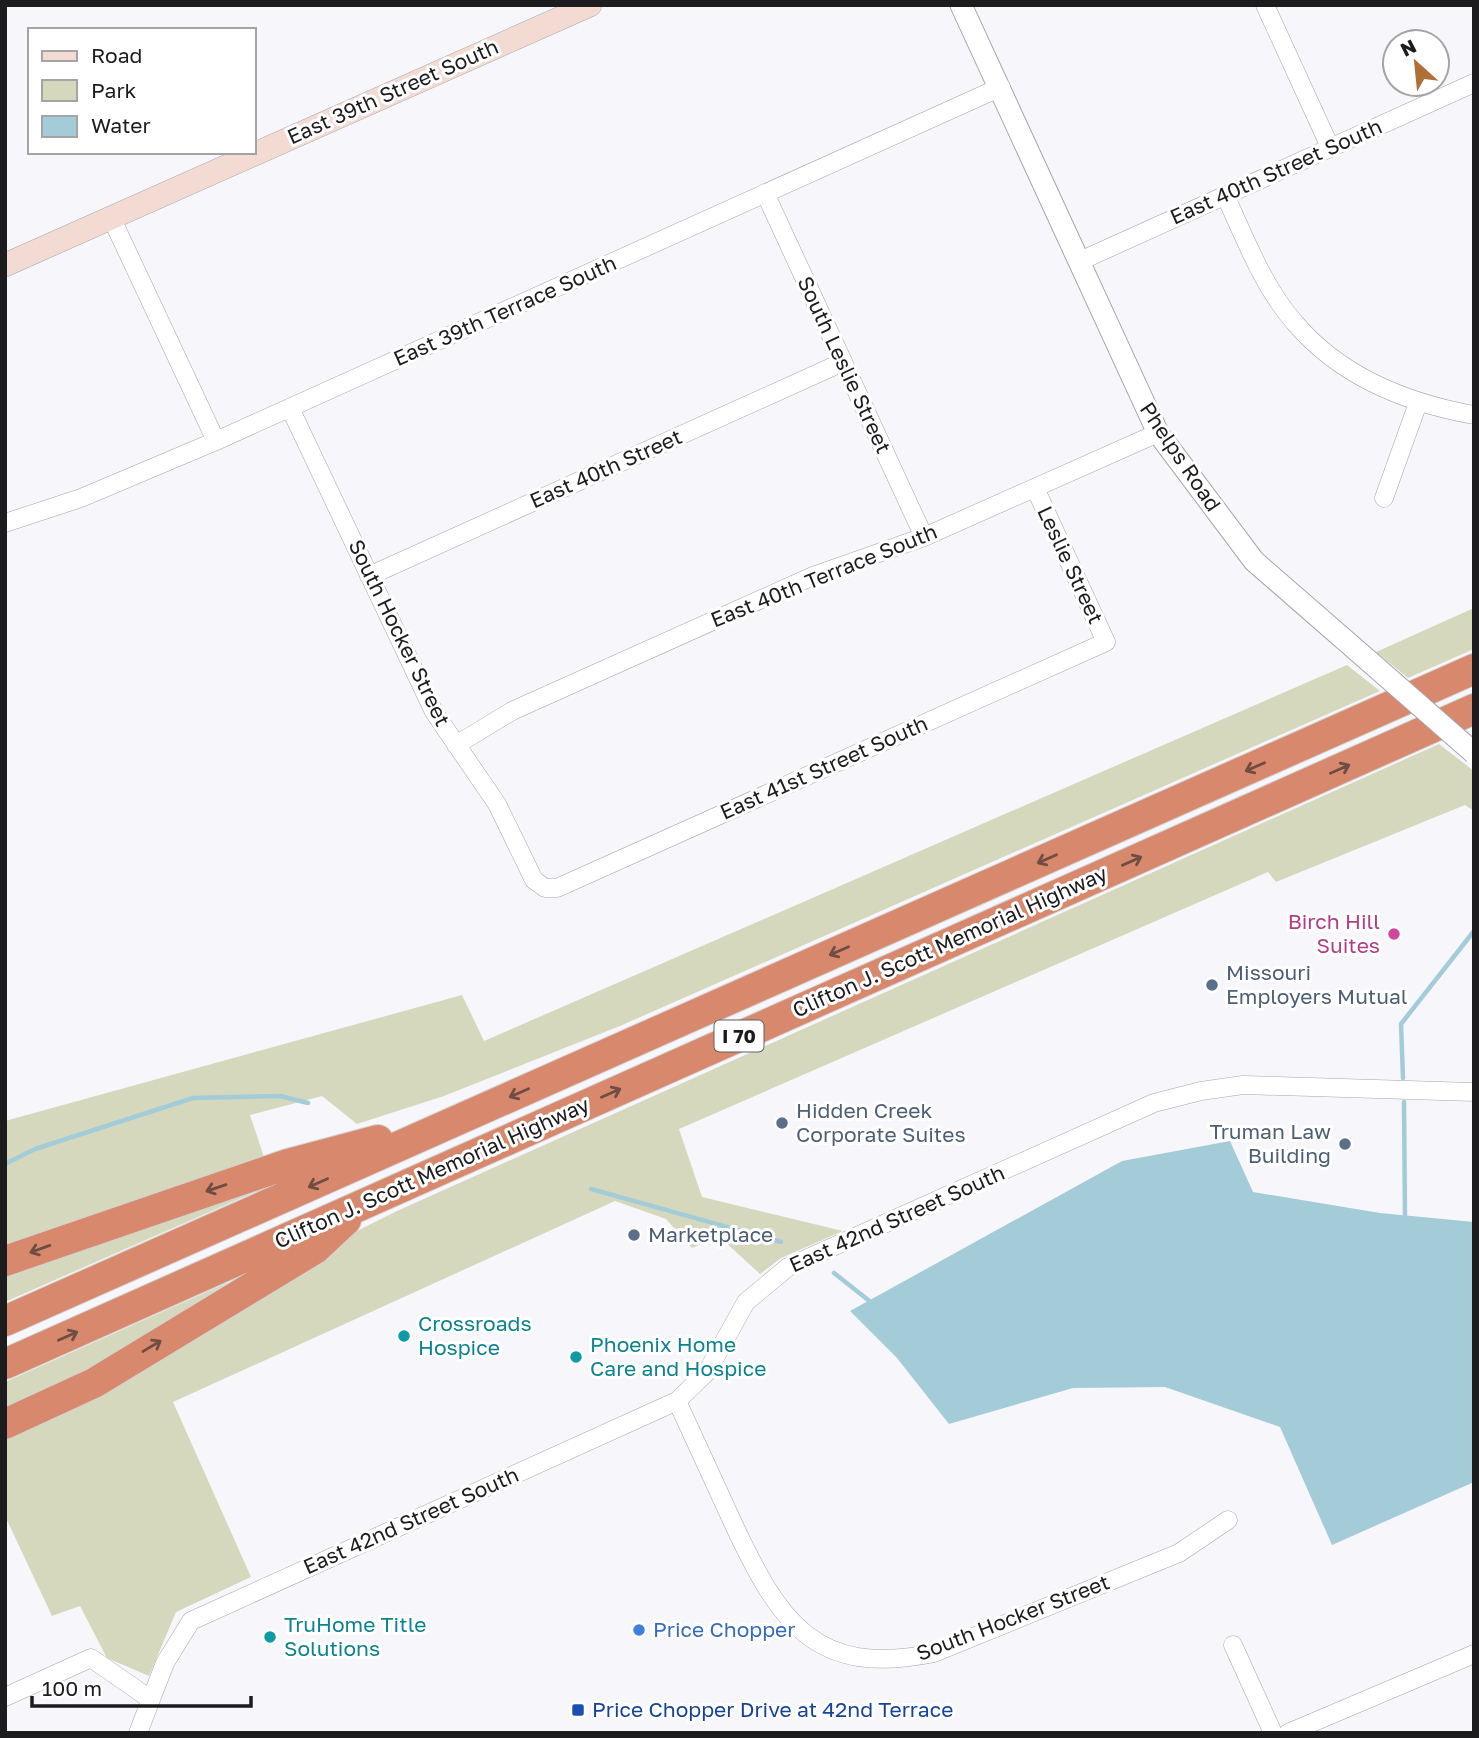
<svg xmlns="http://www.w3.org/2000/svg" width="1479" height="1738" viewBox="0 0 1479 1738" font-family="'Golos Text',sans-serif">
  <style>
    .green { fill: #d6d8be }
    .water { fill: #a4cbd8 }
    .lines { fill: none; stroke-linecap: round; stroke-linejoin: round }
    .stream { stroke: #a4cbd8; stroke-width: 4.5 }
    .minor-casing { stroke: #a6a5aa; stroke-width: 19 }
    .tertiary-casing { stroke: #a6a5aa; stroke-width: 23 }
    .secondary-casing { stroke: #a6a5aa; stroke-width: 24 }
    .motorway-casing { stroke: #d2d2d2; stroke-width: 32 }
    .minor { stroke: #fff; stroke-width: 18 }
    .tertiary { stroke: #fff; stroke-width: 21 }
    .secondary { stroke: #f3dbd3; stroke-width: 23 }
    .motorway { stroke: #d7886d; stroke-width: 30 }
    .tertiary-bridge-casing { stroke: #a6a5aa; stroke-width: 23; stroke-linecap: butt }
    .tertiary-bridge { stroke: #fff; stroke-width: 21 }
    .oneway { stroke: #704d42 }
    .hotel-dot { fill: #d1479c; stroke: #fff; stroke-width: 2.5 }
    .service-dot { fill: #5c6f8a; stroke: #fff; stroke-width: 2.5 }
    .culture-dot { fill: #0f9aa8; stroke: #fff; stroke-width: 2.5 }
    .shop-dot { fill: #3f7fe0; stroke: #fff; stroke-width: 2.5 }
    .transit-dot { fill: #1a4fb4; stroke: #fff; stroke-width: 2.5 }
    .labels { text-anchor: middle; stroke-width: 6; stroke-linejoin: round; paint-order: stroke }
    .shield { fill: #fff; stroke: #606062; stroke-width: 2 }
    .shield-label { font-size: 19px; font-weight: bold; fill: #1c1c1e }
    .street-label { font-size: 21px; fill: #1c1c1e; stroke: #fff }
    .hotel-label { font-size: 21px; fill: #b23c85; stroke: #fff; text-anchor: end }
    .service-label { font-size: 21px; fill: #4e5e75; stroke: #fff; text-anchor: start }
    .culture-label { font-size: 21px; fill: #0d838f; stroke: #fff; text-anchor: start }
    .shop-label { font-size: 21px; fill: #366cbe; stroke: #fff; text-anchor: start }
    .transit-label { font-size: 21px; fill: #164399; stroke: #fff; text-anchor: start }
  </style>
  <rect width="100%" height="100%" fill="#f7f6fb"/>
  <path class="green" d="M1474,608V649L1408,678L1376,652Z
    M1347,665L1380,691L620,1026L444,1096L357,1124L322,1096L250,1115L264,1157L5,1245V1121L462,995L484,1041Z
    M1439,744L1474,771V811L1465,805L1276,882L1268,872L679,1129L702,1197L843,1231L781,1258L760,1274L724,1241L713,1239L692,1248L666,1219L615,1201L173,1402L251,1577L176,1612L149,1676L107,1658L80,1606L52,1616L5,1516V1436L333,1243L397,1211Z
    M253,1183L257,1191L5,1302V1275Z
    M229,1282L68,1383L5,1411V1382Z"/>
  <path class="water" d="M1230,1141L1253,1192L1380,1213L1474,1222V1482L1332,1545L1280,1427L1165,1387L1073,1388L949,1424L897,1358L850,1311L1122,1161Z"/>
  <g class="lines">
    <path class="stream" d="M1403,1078L1401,1024L1474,931
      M1404,1102L1405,1220
      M5,1164L35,1149L193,1098L280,1096L308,1103
      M591,1189L781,1242
      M834,1273L872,1303"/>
    <g class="minor-casing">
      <path id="minor" d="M1265,5L1330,147
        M765,193L924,537
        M1225,195C1245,238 1263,287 1295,323C1340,376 1407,403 1474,415
        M111,217L216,441
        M1080,261L1474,83
        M290,408L434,712L497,804L534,880L545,888H557L1106,642L1035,488
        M1384,498L1418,403
        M5,523L81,498L216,441L1001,87
        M369,576L843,362
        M456,745L512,711L813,576L924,537L1158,433
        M677,1401C696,1442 714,1482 733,1523C779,1621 814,1678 934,1653L1179,1553L1228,1520
        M1233,1645L1273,1733
        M5,1697L91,1658L150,1699
        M138,1733L165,1663L191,1621L677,1401L707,1372L746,1302L788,1267L1154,1103L1201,1091L1243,1085L1474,1092
        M1288,1733L1474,1654"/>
    </g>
    <g class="tertiary-casing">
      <path id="tertiary" d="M961,5L1158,433L1254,561L1370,662"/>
    </g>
    <g class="secondary-casing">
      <path id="secondary" d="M5,265L590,5"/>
    </g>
    <g class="motorway-casing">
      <path id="motorway" d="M5,1261L288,1164L378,1140
        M5,1321L1474,669
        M5,1364L1474,709
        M5,1424L94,1383L315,1249L346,1220"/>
    </g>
    <use href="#minor" class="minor"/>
    <use href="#tertiary" class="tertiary"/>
    <use href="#secondary" class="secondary"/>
    <use href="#motorway" class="motorway"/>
    <g class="tertiary-bridge-casing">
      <path id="tertiary-bridge" d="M1370,662L1474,753"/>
    </g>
    <use href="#tertiary-bridge" class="tertiary-bridge"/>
  </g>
  <defs><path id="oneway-shaft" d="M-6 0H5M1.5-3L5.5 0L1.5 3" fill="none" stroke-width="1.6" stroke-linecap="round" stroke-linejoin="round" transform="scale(1.75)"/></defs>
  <g class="oneway">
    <use href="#oneway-shaft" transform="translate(1255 767) rotate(156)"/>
    <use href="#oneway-shaft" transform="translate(1340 769) rotate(-24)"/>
    <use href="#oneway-shaft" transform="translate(1047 859) rotate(156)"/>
    <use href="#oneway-shaft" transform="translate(1132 861) rotate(-24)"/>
    <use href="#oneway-shaft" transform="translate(839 951) rotate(156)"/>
    <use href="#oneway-shaft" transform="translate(519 1093) rotate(156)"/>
    <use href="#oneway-shaft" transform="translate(611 1093) rotate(-24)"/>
    <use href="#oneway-shaft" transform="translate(318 1183) rotate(156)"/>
    <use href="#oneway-shaft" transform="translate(216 1188) rotate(161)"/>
    <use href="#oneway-shaft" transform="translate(40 1249) rotate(160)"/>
    <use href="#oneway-shaft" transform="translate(68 1336) rotate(-24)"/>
    <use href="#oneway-shaft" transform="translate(152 1346) rotate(-31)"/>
  </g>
  <circle class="hotel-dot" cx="1394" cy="934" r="7"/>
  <g class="service-dot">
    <circle cx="1212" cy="985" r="7"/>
    <circle cx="782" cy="1123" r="7"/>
    <circle cx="1345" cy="1144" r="7"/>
    <circle cx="634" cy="1235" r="7"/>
  </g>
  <g class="culture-dot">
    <circle cx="404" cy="1336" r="7"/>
    <circle cx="576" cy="1357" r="7"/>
    <circle cx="270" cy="1637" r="7"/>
  </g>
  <circle class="shop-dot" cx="639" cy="1630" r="7"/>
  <rect class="transit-dot" x="571" y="1703" width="14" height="14" rx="3.5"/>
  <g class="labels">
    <rect class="shield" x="714.5" y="1020.5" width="49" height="31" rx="5"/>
    <g class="shield-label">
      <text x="739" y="1043">I 70</text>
    </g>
    <g class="street-label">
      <text transform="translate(393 92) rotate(-24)" y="7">East 39th Street South</text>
      <text transform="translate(1276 172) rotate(-24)" y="7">East 40th Street South</text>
      <text transform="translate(505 311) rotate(-24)" y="7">East 39th Terrace South</text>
      <text transform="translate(844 365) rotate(65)" y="7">South Leslie Street</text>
      <text transform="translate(1180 457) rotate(56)" y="7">Phelps Road</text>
      <text transform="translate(606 469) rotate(-24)" y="7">East 40th Street</text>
      <text transform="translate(1070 565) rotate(65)" y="7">Leslie Street</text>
      <text transform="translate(824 576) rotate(-22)" y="7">East 40th Terrace South</text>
      <text transform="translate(399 633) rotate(64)" y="7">South Hocker Street</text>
      <text transform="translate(824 768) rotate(-24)" y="7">East 41st Street South</text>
      <text transform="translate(950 942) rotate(-24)" y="7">Clifton J. Scott Memorial Highway</text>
      <text transform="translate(432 1173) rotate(-24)" y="7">Clifton J. Scott Memorial Highway</text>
      <text transform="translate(897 1219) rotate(-24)" y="7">East 42nd Street South</text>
      <text transform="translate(411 1521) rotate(-24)" y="7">East 42nd Street South</text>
      <text transform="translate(1013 1618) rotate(-21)" y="7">South Hocker Street</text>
    </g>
    <g class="hotel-label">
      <text x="1380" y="929">Birch Hill<tspan x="1380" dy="24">Suites</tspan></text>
    </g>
    <g class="service-label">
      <text x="1226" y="980">Missouri<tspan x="1226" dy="24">Employers Mutual</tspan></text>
      <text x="796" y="1118">Hidden Creek<tspan x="796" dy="24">Corporate Suites</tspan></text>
      <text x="1331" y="1139" text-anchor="end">Truman Law<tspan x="1331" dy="24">Building</tspan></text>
      <text x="648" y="1242">Marketplace</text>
    </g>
    <g class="culture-label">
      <text x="418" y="1331">Crossroads<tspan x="418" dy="24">Hospice</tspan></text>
      <text x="590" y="1352">Phoenix Home<tspan x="590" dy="24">Care and Hospice</tspan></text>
      <text x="284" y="1632">TruHome Title<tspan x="284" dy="24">Solutions</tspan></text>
    </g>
    <g class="shop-label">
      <text x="653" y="1637">Price Chopper</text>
    </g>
    <g class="transit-label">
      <text x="592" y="1717">Price Chopper Drive at 42nd Terrace</text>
    </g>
  </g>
  <rect width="1479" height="1738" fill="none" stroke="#1c1c1e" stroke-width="14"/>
  <rect x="28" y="28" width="228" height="126" fill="#ffffff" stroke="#a4a4a5" stroke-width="2"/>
  <rect x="42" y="51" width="35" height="10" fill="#f3dbd3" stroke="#a4a4a5" stroke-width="2"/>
  <text x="91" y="63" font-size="21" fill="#1c1c1e">Road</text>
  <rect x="42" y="80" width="35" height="21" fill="#d6d8be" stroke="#a4a4a5" stroke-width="2"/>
  <text x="91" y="98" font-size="21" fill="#1c1c1e">Park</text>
  <rect x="42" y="116" width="35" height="21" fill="#a4cbd8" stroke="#a4a4a5" stroke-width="2"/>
  <text x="91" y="133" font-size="21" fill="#1c1c1e">Water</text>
  <g transform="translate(1416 63) rotate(333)"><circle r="33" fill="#ffffff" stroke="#a4a4a5" stroke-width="2"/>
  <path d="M0-5L12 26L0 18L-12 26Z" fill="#af6f37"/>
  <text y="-10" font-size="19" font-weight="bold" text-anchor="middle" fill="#1c1c1e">N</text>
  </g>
  <path d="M32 1696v10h219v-10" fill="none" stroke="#1c1c1e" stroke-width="3.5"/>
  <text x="42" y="1696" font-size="21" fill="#1c1c1e" stroke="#ffffff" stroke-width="5" paint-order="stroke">100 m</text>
</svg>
